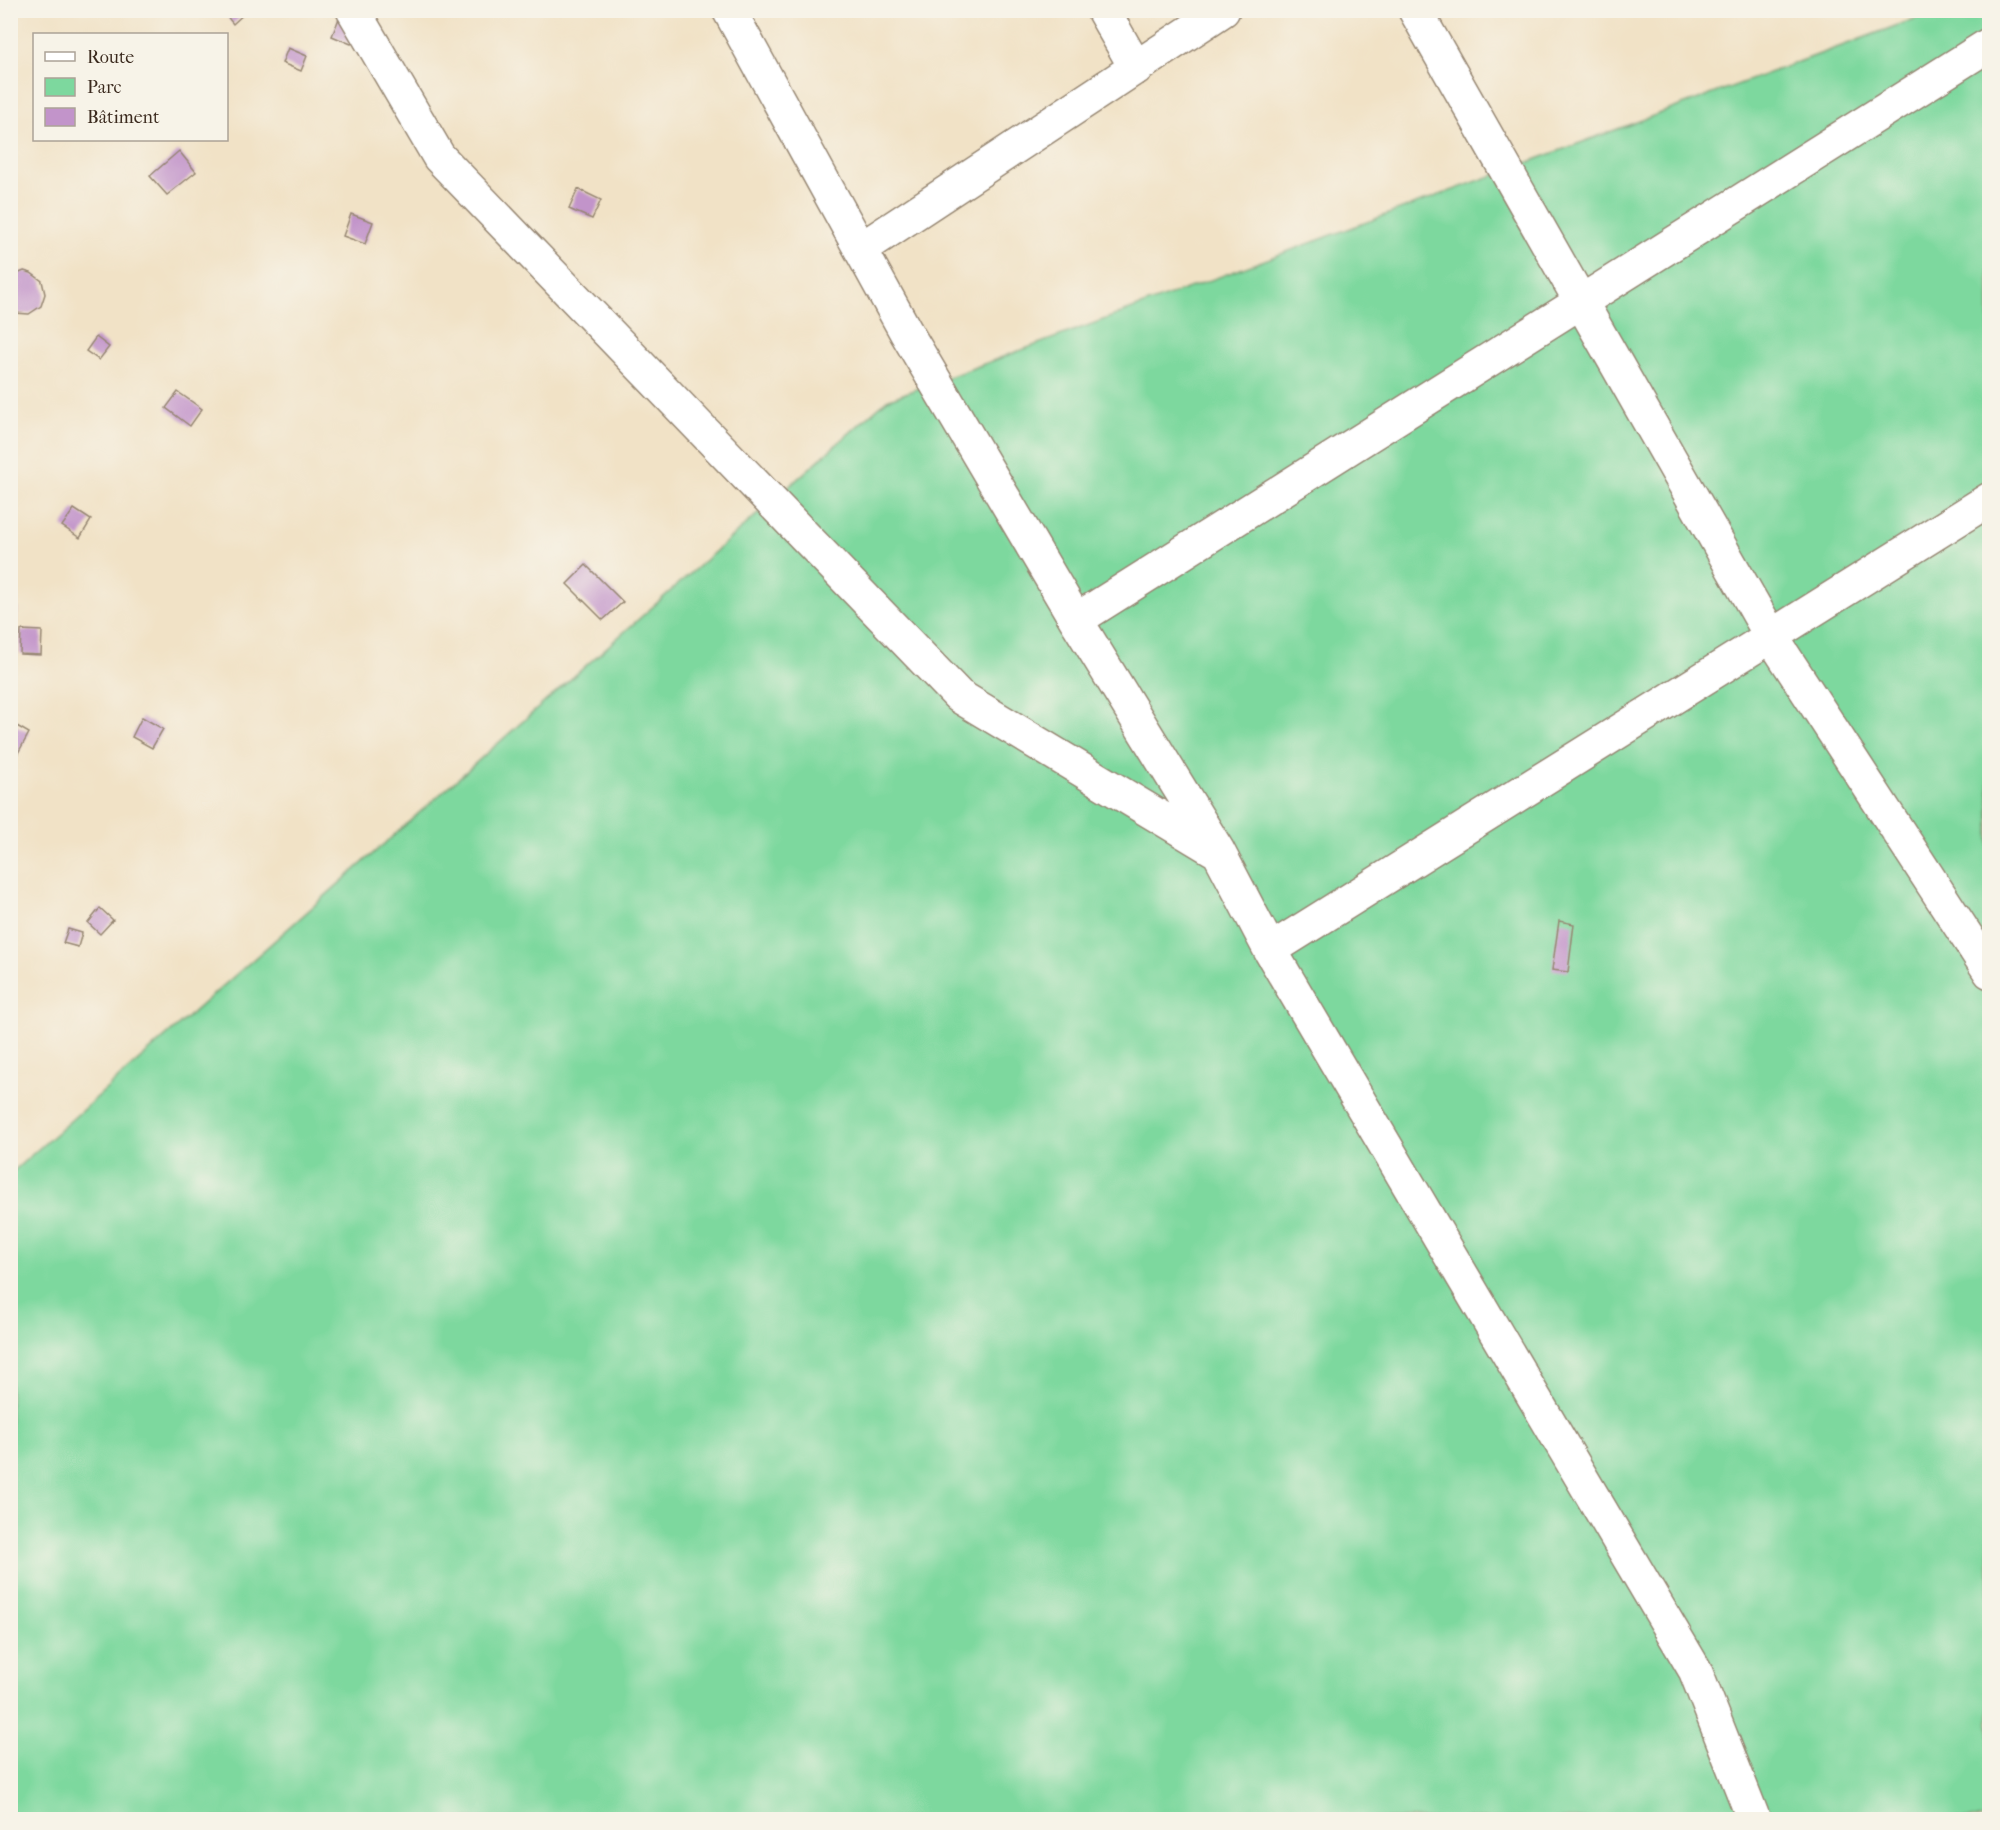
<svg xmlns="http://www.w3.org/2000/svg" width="2000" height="1830" viewBox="0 0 2000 1830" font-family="'IM FELL French Canon',serif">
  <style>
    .green { fill: #7dd89e; stroke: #5c815e; stroke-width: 1.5 }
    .building { fill: #c294ca }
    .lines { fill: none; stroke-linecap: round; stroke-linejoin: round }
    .minor-casing { stroke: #968672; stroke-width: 36 }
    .minor { stroke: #fff; stroke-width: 33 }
  </style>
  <rect width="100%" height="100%" fill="#f7f3e8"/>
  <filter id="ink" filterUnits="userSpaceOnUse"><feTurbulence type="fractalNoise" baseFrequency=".0167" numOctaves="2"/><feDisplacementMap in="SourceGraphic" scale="12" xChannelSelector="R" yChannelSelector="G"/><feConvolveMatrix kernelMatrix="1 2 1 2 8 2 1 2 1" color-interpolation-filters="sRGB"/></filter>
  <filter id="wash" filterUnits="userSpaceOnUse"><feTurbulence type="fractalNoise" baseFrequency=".008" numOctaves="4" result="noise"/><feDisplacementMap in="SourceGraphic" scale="24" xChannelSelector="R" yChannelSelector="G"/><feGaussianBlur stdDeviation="1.35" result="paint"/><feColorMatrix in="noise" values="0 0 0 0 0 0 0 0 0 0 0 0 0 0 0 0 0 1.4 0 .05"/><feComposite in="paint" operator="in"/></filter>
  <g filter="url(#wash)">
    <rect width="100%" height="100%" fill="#f1e2c6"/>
    <path class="green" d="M1936,11H1989V1819H11L10,1174L887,400Z"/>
    <g id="blocks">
      <path class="building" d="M222,10H248L233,24Z
        M340,16L360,25L351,44L332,36Z
        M288,48L307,56L301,71L282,63Z
        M179,151L196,172L167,195L150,176Z
        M578,189L601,200L592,219L569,209Z
        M351,214L373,222L365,244L343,236Z
        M24,271L31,273L42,281L45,294L41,306L29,314L15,313L10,309V277Z
        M96,337L109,347L99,360L86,351Z
        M178,392L202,409L190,426L166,408Z
        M74,509L91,520L80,538L62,526Z
        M586,565L623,602L603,620L567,584Z
        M10,608H18L16,628L10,627Z
        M21,630L42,631L41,655L20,654Z
        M142,717L163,729L152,748L132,737Z
        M10,722L29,733L18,753L10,748Z
        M100,908L113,920L100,934L88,923Z
        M1559,921L1574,924L1568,972L1552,970Z
        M68,929L82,933L78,947L63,943Z"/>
    </g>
  </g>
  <g filter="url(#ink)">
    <use href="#blocks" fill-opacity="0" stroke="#968672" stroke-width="1.5"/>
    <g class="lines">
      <g class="minor-casing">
        <path id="minor" d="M353,10L439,157L959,696L1213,849
          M729,10L906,332L1076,620L1218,851L1270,950L1695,1670L1754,1820
          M1103,10L1136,68
          M1415,10L1771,636L1990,972
          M861,249L1223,10
          M1076,620L1990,44
          M1270,950L1990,499"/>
      </g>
      <use href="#minor" class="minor"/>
    </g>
  </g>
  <rect width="2000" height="1830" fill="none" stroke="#f7f3e8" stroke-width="36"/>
  <rect x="33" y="33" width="195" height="108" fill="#f7f3e8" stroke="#aca397" stroke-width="1.5"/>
  <rect x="45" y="52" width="30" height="9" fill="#ffffff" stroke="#aca397" stroke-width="1.5"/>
  <text x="87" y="63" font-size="18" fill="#3b2a1e">Route</text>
  <rect x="45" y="78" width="30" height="18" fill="#7dd89e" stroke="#aca397" stroke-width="1.5"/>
  <text x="87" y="93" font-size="18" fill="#3b2a1e">Parc</text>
  <rect x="45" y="108" width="30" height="18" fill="#c294ca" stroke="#aca397" stroke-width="1.5"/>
  <text x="87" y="123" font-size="18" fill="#3b2a1e">Bâtiment</text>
</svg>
